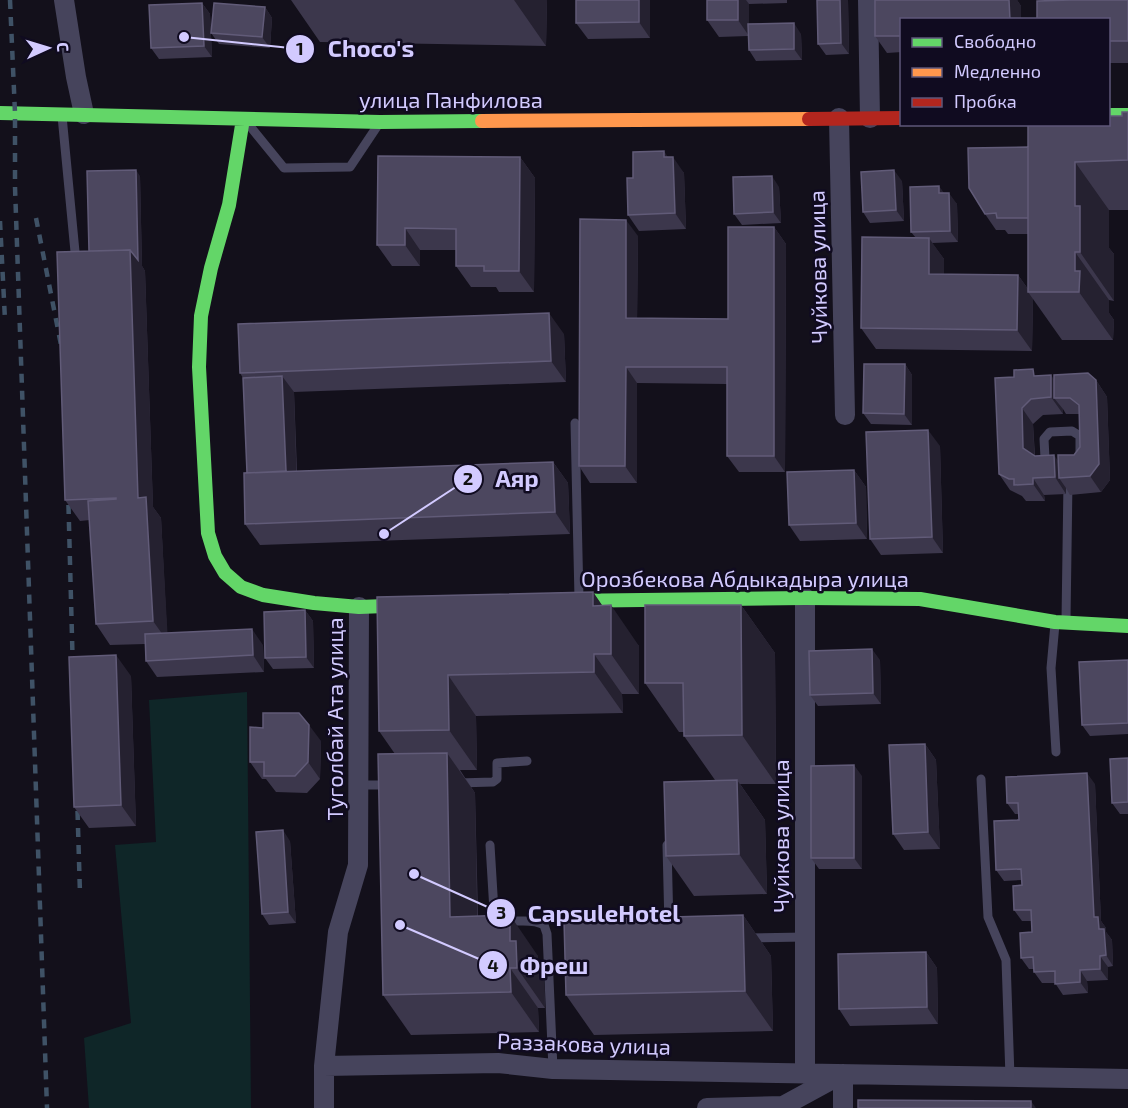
<svg xmlns="http://www.w3.org/2000/svg" width="1128" height="1108" viewBox="0 0 1128 1108" font-family="'Exo 2',sans-serif">
  <style>
    .green { fill: #0f2628 }
    .lines { fill: none; stroke-linecap: round; stroke-linejoin: round }
    .lane { stroke: #46445c; stroke-width: 9 }
    .street { stroke: #46445c; stroke-width: 20 }
    .fast { stroke: #63d668; stroke-width: 14 }
    .slow { stroke: #ff974d; stroke-width: 14 }
    .jam { stroke: #b3261e; stroke-width: 14 }
    .rail { stroke: #3f5266; stroke-width: 4.5; stroke-dasharray: 9 8; stroke-linecap: butt }
    .wall { fill: #3c374c; fill-rule: evenodd }
    .shaded-wall { fill: #252130 }
    .building { fill: #4c475f; stroke: #615b78; stroke-width: 1.5 }
    .labels { text-anchor: middle; stroke-width: 5; stroke-linejoin: round; paint-order: stroke }
    .street-label { font-size: 22px; fill: #d2caff; stroke: #100b20 }
    .leader { fill: none; stroke: #d2caff; stroke-width: 2 }
    .callout-dot { fill: #d2caff; stroke: #100b20; stroke-width: 2 }
    .mark-label { font-size: 18px; text-anchor: middle; font-weight: bold; fill: #111 }
    .callout-label { font-size: 24px; text-anchor: middle; font-weight: bold; fill: #d2caff; stroke: #100b20; stroke-width: 5; stroke-linejoin: round; paint-order: stroke }
  </style>
  <rect width="100%" height="100%" fill="#13101b"/>
  <path class="green" d="M247,692L251,1108H89L84,1038L131,1023L115,845L156,842L149,700Z"/>
  <g class="lines">
    <path class="lane" d="M62,116L76,262
      M249,125L284,168L350,167L378,125
      M575,423L579,598
      M1053,464L1045,458L1044,439L1050,432L1072,431L1080,436V454L1078,457
      M1066,620L1068,481
      M1055,624L1051,668L1056,752
      M981,779L988,917L1006,960L1010,1077
      M458,783L493,782L497,779V763L527,761
      M360,785H390
      M490,845L494,911C505,929 528,915 544,925L547,934L553,1069
      M667,845L669,927
      M748,938L805,937"/>
    <path class="street" d="M64,0L76,77L84,114
      M868,0L870,118
      M839,118L845,415
      M324,1066L498,1063L553,1069L1128,1079
      M805,1074V598
      M843,1074V1108
      M324,1108V1066L338,932L358,865L359,607
      M707,1108L783,1106L840,1075"/>
    <path class="fast" d="M0,113L380,122L482,121
      M1108,115H1128
      M243,119L229,205L211,268L201,316L199,367L208,533L215,556L225,573L241,587L263,595L314,603L359,607L412,605
      M561,601L805,598L920,599L1055,622L1128,626"/>
    <path class="slow" d="M482,121L809,119"/>
    <path class="jam" d="M809,119L902,118"/>
    <path class="rail" d="M10,0L15,113V187L47,1108
      M36,218L62,350
      M0,221L5,320
      M68,488L73,674
      M77,794L80,894"/>
  </g>
  <path class="wall" d="M291,0H547L546,46L320,42Z
    M650,0V38L588,39L576,23Z
    M707,0H787V3L749,4V24L801,34L802,60L756,61L749,50L748,36L719,37L707,20Z
    M817,0H848L849,54L826,55L818,44Z
    M875,0H1017L1021,6V20H902V52L887,53L875,36Z
    M1128,0V63H1108V20Z
    M202,3L210,14L212,57L159,59L151,48Z
    M265,7L272,18L270,48L219,44L211,33Z
    M1128,112V210H1109V248L1114,254V301L1109,300V313L1114,320L1113,340H1062L1033,299L1032,351L876,349L861,328L916,238L911,232L944,193L957,204L958,242L932,243L944,259V274L1018,275L1028,289V234H1008L1005,230H996L985,214L1028,147L1122,116Z
    M520,157L535,178L534,292H499L496,287H471L456,266V250H420V266H392L377,245Z
    M668,157L684,173L686,229L639,231L628,215L633,178Z
    M140,176L142,266L145,271L153,507L161,518L167,633L263,645L264,672L157,677L146,661L145,644L110,645L96,624L90,520L80,521L65,500Z
    M902,181L904,221L870,223L863,212Z
    M779,187L781,223L742,225L734,214Z
    M774,227L786,244L785,472H739L727,456V384L637,383V483H590L579,466L638,236L637,318L728,319Z
    M564,334L566,382L294,392L297,471L553,462L568,483L570,534L260,545L245,524L247,473L243,378L240,373Z
    M905,364L912,375V425L871,424L863,413Z
    M1038,376L1054,379L1096,380L1107,397L1110,480L1101,492L1070,495L1066,488V494L1044,495L1045,501H1026L1022,496L1010,490L999,474L1014,377ZM1063,409L1066,414H1079L1080,447L1074,455L1058,461L1035,456L1033,424L1043,415L1063,414Z
    M940,446L943,553L881,555L870,539Z
    M854,470L866,487L867,539L800,541L789,525Z
    M593,592L602,606L639,646V694H622L623,713L476,716L477,770H460L475,793L478,916L538,956V972L544,981L545,1008H538L539,1032L411,1035L383,995L395,754L379,731L377,597Z
    M741,605L775,653L776,784H740L765,820L767,894L694,896L666,856L715,780L684,736V732H679L645,683Z
    M305,610L313,621L314,668L273,669L265,658Z
    M880,660L881,704L818,706L810,695Z
    M1128,660V734L1090,736L1082,725Z
    M131,676L136,826L89,828L74,807Z
    M263,728L321,741L320,779L307,793L276,792L266,779H262L250,762Z
    M925,744L936,760L940,849L904,850L893,834Z
    M1128,758V814H1120L1112,803Z
    M862,776V869H819L811,858Z
    M1095,784L1101,921L1106,928V932L1112,940L1113,966L1108,967V980L1087,981L1088,993L1063,995L1055,983H1042L1034,972V969H1029L1021,958L1032,932L1031,921H1022L1014,910L1022,885V880L1004,881L996,870L1019,820V814H1015L1007,803Z
    M290,841L296,923L269,925L262,914Z
    M743,915L771,956L773,1031L594,1035L566,995Z
    M926,952L937,968L938,1024L850,1026L839,1009Z"/>
  <path class="shaded-wall" d="M514,0H547L546,46Z
    M639,0H650V38L639,22Z
    M738,0H746L749,4V36L738,20Z
    M840,0H848L849,54L841,43Z
    M1009,0H1017L1021,6V20H1010Z
    M202,3L210,14L212,57L204,46Z
    M265,7L272,18L270,48L262,37Z
    M794,23L801,34L802,60L794,49Z
    M664,151L673,165V157L684,173L686,229L675,213L664,157Z
    M520,157L535,178L534,292L519,271Z
    M1075,162L1109,210V248L1114,254V301L1080,252L1075,206Z
    M136,170L140,176L142,266L145,271L153,507L161,518L168,642L153,621L138,498L130,250Z
    M894,170L902,181L904,221L896,210Z
    M772,176L779,187L781,223L773,212Z
    M939,186L947,197L939,193Z
    M949,193L957,204L958,242L950,231Z
    M626,220L638,236L637,334L626,318Z
    M774,227L786,244L785,472L774,456Z
    M405,228L420,250V266L405,245Z
    M929,238L944,259V295L929,274Z
    M1075,252L1109,300V313L1114,320L1113,340L1079,292L1075,271Z
    M1018,275L1030,292H1028L1033,299L1032,351L1017,330Z
    M549,313L564,334L566,382L551,361Z
    M905,364L912,375V425L904,414Z
    M626,367L637,383V483L625,466Z
    M1051,375L1062,391L1054,398L1063,409V414L1051,397Z
    M282,376L294,392L297,492L286,476Z
    M1096,380L1107,397L1110,480L1101,492L1090,476Z
    M1022,408L1033,424L1035,465L1023,448Z
    M928,430L940,446L943,553L932,537Z
    M1054,455L1065,471L1059,478L1066,488V494L1055,477Z
    M553,462L568,483L570,534L555,512Z
    M854,470L866,487L867,539L856,523Z
    M1033,478L1044,495L1045,501L1033,484Z
    M593,592L611,618V605L639,646V694L611,654L593,606Z
    M741,605L775,653L776,784L742,735Z
    M305,610L313,621L314,668L306,657Z
    M252,629L263,645L264,672L253,655Z
    M872,649L880,660L881,704L873,693Z
    M594,654L622,694L623,713L594,672Z
    M116,655L131,676L136,826L121,805Z
    M448,675L476,716L477,770L449,730Z
    M309,725L321,741L320,779L308,762Z
    M925,744L936,760L940,849L928,832Z
    M447,753L475,793L478,957L450,917Z
    M854,765L862,776V869L854,858Z
    M1087,773L1095,784L1101,921L1106,928V932L1112,940L1113,966L1106,955L1094,917Z
    M737,780L765,820L767,894L739,854Z
    M283,830L290,841L296,923L288,912Z
    M510,915L538,956V972L544,981L545,1008L517,968L510,941Z
    M743,915L771,956L773,1031L745,991Z
    M926,952L937,968L938,1024L927,1007Z
    M1100,956L1108,967V980L1100,969Z
    M510,968L538,1008L539,1032L511,992Z
    M1080,970L1087,981L1088,993L1080,982Z
    M1031,1101L1036,1108H1031Z"/>
  <path class="building" d="M576,0H639V22L576,23Z
    M707,0H738V20H707Z
    M817,0H840L841,43L818,44Z
    M875,0H1009L1010,20H902V36H875Z
    M1071,0H1128V41H1108V20H1037V1Z
    M202,3L204,46L151,48L149,5Z
    M214,3L265,7L262,37L211,33Z
    M794,23V49L749,50L748,24Z
    M1122,112H1128V160L1075,162V206H1080V252H1075V271H1080L1079,292H1028V124H1108V116H1122Z
    M1028,147V218H997L996,213L985,214L969,188L968,148Z
    M664,151V157H673L675,213L628,215L627,178H633V152Z
    M378,156L520,157L519,271H484V266H456V229L405,228V245H377Z
    M136,170L138,260L130,250L89,251L87,171Z
    M894,170L896,210L863,212L861,172Z
    M772,176L773,212L734,214L733,177Z
    M939,186V193H949L950,231L911,232L910,187Z
    M580,219L626,220V318L728,319V227H774V456H727V367H626L625,466H579Z
    M862,237L929,238V274L1018,275L1017,330L861,328Z
    M130,250L138,498L146,497L153,621L96,624L88,501L116,499V498L65,500L57,252Z
    M549,313L551,361L240,373L238,324Z
    M864,364H905L904,414L863,413Z
    M1033,369L1034,376L1051,375V397L1031,399L1022,408L1023,448L1035,456L1054,455L1055,477L1033,478V484L1014,485V479H1009L999,474L995,378L1014,377V370Z
    M1088,373L1096,380L1099,464L1090,476L1059,478L1058,455H1074L1080,447L1079,405L1070,398H1054V375Z
    M282,376L286,471L247,473L243,378Z
    M928,430L932,537L870,539L866,432Z
    M553,462L555,512L245,524L244,473Z
    M854,470L856,523L789,525L787,472Z
    M593,592V606L611,605V654H594V672L448,675L449,730L379,731L377,597Z
    M645,605H741L742,735L684,736L683,683H645Z
    M305,610L306,657L265,658L264,612Z
    M252,629L253,655L146,661L145,634Z
    M872,649L873,693L810,695L809,651Z
    M116,655L121,805L74,807L69,657Z
    M1128,660V723L1082,725L1079,662Z
    M263,713H299L309,725L308,762L295,776H264V762H250V727L263,728Z
    M925,744L928,832L893,834L889,745Z
    M447,753L450,917L510,915V941H516L517,968H510L511,992L383,995L378,754Z
    M1128,758V802L1112,803L1110,759Z
    M854,765V858H811V766Z
    M1087,773L1094,917H1098L1099,929H1104L1106,955L1100,956V969L1080,970V982L1055,984V971L1034,972L1033,957L1021,958L1020,933L1032,932L1031,910H1014L1013,886L1022,885L1021,869L996,870L994,821L1019,820L1018,803H1007L1006,777Z
    M737,780L739,854L666,856L664,782Z
    M283,830L288,912L262,914L256,832Z
    M743,915L745,991L566,995L564,920Z
    M926,952L927,1007L839,1009L838,954Z
    M858,1100L1031,1101V1108H858Z"/>
  <g class="labels">
    <g class="street-label">
      <text x="451" y="108">улица Панфилова</text>
      <text transform="translate(818 267) rotate(-91)" y="8">Чуйкова улица</text>
      <text x="745" y="587">Орозбекова Абдыкадыра улица</text>
      <text transform="translate(335 719) rotate(-90)" y="8">Туголбай Ата улица</text>
      <text transform="translate(781 836) rotate(-90)" y="8">Чуйкова улица</text>
      <text transform="translate(584 1044) rotate(2)" y="8">Раззакова улица</text>
    </g>
  </g>
  <path class="leader" d="M184 37L300 49M384 534L468 479M414 874L501 913M400 925L493 965"/>
  <g class="callout-dot">
    <circle cx="184" cy="37" r="6"/>
    <circle cx="384" cy="534" r="6"/>
    <circle cx="414" cy="874" r="6"/>
    <circle cx="400" cy="925" r="6"/>
    <circle cx="300" cy="49" r="15"/>
    <circle cx="468" cy="479" r="15"/>
    <circle cx="501" cy="913" r="15"/>
    <circle cx="493" cy="965" r="15"/>
  </g>
  <g class="mark-label">
    <text x="300" y="55">1</text>
    <text x="468" y="485">2</text>
    <text x="501" y="919">3</text>
    <text x="493" y="972">4</text>
  </g>
  <g class="callout-label">
    <text x="371" y="57">Choco's</text>
    <text x="517" y="487">Аяр</text>
    <text x="604" y="922">CapsuleHotel</text>
    <text x="554" y="974">Фреш</text>
  </g>
  <rect x="900" y="18" width="210" height="108" fill="#100b20" stroke="#5e5779" stroke-width="1.5"/>
  <rect x="912" y="38" width="30" height="9" fill="#63d668" stroke="#5e5779" stroke-width="1.5"/>
  <text x="954" y="48" font-size="18" fill="#d2caff">Свободно</text>
  <rect x="912" y="68" width="30" height="9" fill="#ff974d" stroke="#5e5779" stroke-width="1.5"/>
  <text x="954" y="78" font-size="18" fill="#d2caff">Медленно</text>
  <rect x="912" y="98" width="30" height="9" fill="#b3261e" stroke="#5e5779" stroke-width="1.5"/>
  <text x="954" y="108" font-size="18" fill="#d2caff">Пробка</text>
  <g transform="translate(48 48) rotate(86)" stroke="#100b20" stroke-width="4.5" paint-order="stroke">
  <path d="M0-4.5L10 22L0 15L-10 22Z" fill="#d2caff"/>
  <text y="-9" font-size="16" font-weight="bold" text-anchor="middle" fill="#d2caff">С</text>
  </g>
</svg>
